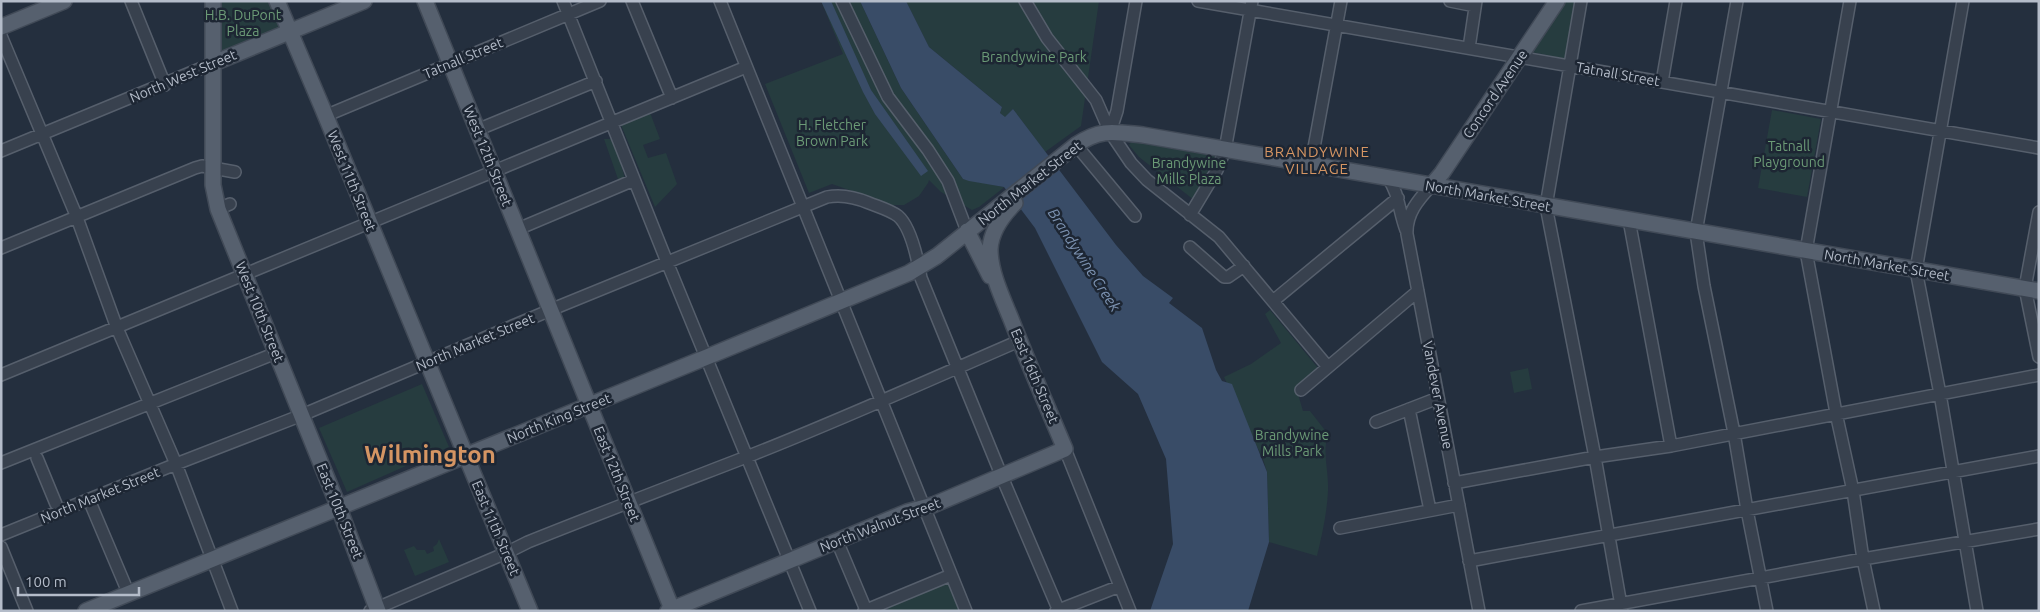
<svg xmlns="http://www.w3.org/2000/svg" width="2040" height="612" viewBox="0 0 2040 612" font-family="Ubuntu,sans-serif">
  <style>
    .green { fill: #263c3f }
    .water { fill: #394c67 }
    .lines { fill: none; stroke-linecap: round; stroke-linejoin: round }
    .minor-casing { stroke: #565f6c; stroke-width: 14 }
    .major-casing { stroke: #414a57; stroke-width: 18 }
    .minor { stroke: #38414e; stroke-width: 11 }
    .major { stroke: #56606e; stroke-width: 15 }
    .labels { text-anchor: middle; stroke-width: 5; stroke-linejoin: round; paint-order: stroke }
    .park-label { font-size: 14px; fill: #6b9a76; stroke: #1d2633 }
    .street-label { font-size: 14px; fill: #b4bcc9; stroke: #1d2633 }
    .neighbourhood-label { font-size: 15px; letter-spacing: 1px; fill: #d59563; stroke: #1d2633 }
    .water-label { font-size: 15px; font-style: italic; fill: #7c92b1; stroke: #1d2633 }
    .town-label { font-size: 24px; font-weight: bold; fill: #d59563; stroke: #1d2633 }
  </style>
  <rect width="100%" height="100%" fill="#242f3e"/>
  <path class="green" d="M220,1H273L280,18V29L230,52L221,50Z
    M821,1H860L901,88L963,179L1004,187L1002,189L979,207L972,210L941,192L929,180L928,183L919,196L904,205H892L832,184L809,193L765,84L843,54Z
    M906,1H1099L1081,126L1045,152L1013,109L1005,118L1000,113L1002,107L929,47Z
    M1566,1H1576L1567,59L1532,52Z
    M649,110L660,139L643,145L648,158L666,153L677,184L655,207L621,125Z
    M1772,110L1821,119L1807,197L1758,188Z
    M604,139H614L625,179L622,181L618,179Z
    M1132,141L1219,157L1194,200L1139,157L1129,145Z
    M1270,310L1318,368L1296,387L1303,411H1310L1328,434C1322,453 1329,471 1328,491C1327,513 1322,535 1317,556L1269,542L1267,472L1263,459L1224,377L1251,364L1281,343L1265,314Z
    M1528,368L1532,389L1514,393L1510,372Z
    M422,384L449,447L347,492L319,428Z
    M439,539L449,562L415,576L404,550L414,546L417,550H425L427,554L434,551L433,547L437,544Z
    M951,575L966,611H889L885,602Z"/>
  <path class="water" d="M821,1H831L871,90L928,171L921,176L875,114L863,92Z
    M860,1H906L929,47L1002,107L1000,113L1005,117L1013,109L1116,245L1143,276L1173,298L1169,303L1202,328L1216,370L1222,381L1232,384L1267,472L1269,542L1248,611H1150L1173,544L1166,459L1138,394L1102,362L1035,228L1004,187L969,181L963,179L901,88Z"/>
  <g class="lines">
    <g class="minor-casing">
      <path id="minor" d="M131,1L165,85
        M563,1L667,262L810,611
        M632,1L672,98
        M720,1L966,611
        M842,1L888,97L928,150L948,181L967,231
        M1025,1L1047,38L1096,100L1110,132L1131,163L1147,180L1219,237L1328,367
        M1198,1L2039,148
        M1450,1L1475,6
        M1581,1L1546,206L1595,457L1622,611
        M1737,1L1696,232L1704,286L1734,433L1747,510L1767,611
        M1850,1L1806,251L1836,413L1853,491L1863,559L1874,611
        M1963,1L1916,270L1940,394L1977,611
        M1,36L76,215L117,328L176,464L232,611
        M1469,48L1476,1
        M1662,82L1676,1
        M325,116L600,1
        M477,130L596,81
        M1110,132L1117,111L1136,1
        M1076,145L1135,216
        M1,151L214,63
        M1311,164L1341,1
        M1388,178C1399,193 1399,212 1406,230
        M1431,186C1418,200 1406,214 1407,234L1479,611
        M218,209L230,204
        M2039,212L2025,288L2039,357
        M1190,215L1217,170L1225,150L1252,1
        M1629,220L1671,446
        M518,229L634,180
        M1190,247L1224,277H1228L1244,266
        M1,248L195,168L202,166L235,172
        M1273,301L1398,198
        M1,375L746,67
        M1301,390L1418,291
        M1409,409L1430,510
        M1376,422L1438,398
        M1065,449L1130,611
        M37,458L56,504
        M1,463L276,353
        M1454,483L1595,457L1671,446L2039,375
        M92,507L125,585
        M1340,528L1459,505
        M1,535L176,464L302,415L560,306L827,197C842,194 855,197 869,203C879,207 890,210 898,216C911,227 918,261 921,278L1002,477L1059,611
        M837,541L866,610
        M1,547L27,611
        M1469,561L2039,456
        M370,611L506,553L528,542C603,512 679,483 754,454C843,419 931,379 1019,341
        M864,611L951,575
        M1056,611L1120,586
        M1581,611L1863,559L2039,529"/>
    </g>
    <g class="major-casing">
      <path id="major" d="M213,1V185L218,209L339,508L378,611
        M277,1L322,107L530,611
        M425,1L672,609
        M1,27L64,1
        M214,63L364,1
        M1431,186L1442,173L1557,1
        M967,231L990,276
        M86,611L707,357L909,273L937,256L1076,145C1101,128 1114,132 1143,135L2039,291
        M668,611L907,512L933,505L1065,449C1047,406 1028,363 1011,319C1002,297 990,272 990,249C991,231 1003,215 1015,203"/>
    </g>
    <use href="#minor" class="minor"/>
    <use href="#major" class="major"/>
  </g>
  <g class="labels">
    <g class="park-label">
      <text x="243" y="20">H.B. DuPont<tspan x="243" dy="16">Plaza</tspan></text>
      <text x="1034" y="62">Brandywine Park</text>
      <text x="832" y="130">H. Fletcher<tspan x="832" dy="16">Brown Park</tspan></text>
      <text x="1789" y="151">Tatnall<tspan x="1789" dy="16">Playground</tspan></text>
      <text x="1189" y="168">Brandywine<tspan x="1189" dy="16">Mills Plaza</tspan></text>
      <text x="1292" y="440">Brandywine<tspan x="1292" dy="16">Mills Park</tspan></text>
    </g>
    <g class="street-label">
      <text transform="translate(463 58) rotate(-23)" y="5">Tatnall Street</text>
      <text transform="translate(1618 74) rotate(10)" y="5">Tatnall Street</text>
      <text transform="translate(183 76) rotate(-23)" y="5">North West Street</text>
      <text transform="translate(1495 94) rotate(-56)" y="5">Concord Avenue</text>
      <text transform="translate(488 156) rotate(68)" y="5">West 12th Street</text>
      <text transform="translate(352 181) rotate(68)" y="5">West 11th Street</text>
      <text transform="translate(1030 183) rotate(-38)" y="5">North Market Street</text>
      <text transform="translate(1488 196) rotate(10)" y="5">North Market Street</text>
      <text transform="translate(1887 265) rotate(10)" y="5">North Market Street</text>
      <text transform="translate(260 312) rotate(68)" y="5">West 10th Street</text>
      <text transform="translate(475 342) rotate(-23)" y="5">North Market Street</text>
      <text transform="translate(1035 376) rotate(67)" y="5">East 16th Street</text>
      <text transform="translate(1438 395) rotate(79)" y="5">Vandever Avenue</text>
      <text transform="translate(559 418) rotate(-22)" y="5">North King Street</text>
      <text transform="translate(617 474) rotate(68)" y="5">East 12th Street</text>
      <text transform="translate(100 495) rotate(-22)" y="5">North Market Street</text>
      <text transform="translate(340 511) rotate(68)" y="5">East 10th Street</text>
      <text transform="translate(880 525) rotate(-21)" y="5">North Walnut Street</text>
      <text transform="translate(496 528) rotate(67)" y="5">East 11th Street</text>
    </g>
    <g class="neighbourhood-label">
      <text x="1317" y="157">BRANDYWINE<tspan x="1317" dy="17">VILLAGE</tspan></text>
    </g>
    <g class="water-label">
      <text transform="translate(1084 260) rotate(57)" y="5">Brandywine Creek</text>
    </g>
    <g class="town-label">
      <text x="430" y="463">Wilmington</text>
    </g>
  </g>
  <rect width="2040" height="612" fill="none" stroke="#b4bcc9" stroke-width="5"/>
  <path d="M18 587v8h121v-8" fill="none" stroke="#b4bcc9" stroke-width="2.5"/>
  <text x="25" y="587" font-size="15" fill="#b4bcc9" stroke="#1d2633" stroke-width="4" paint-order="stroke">100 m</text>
</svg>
